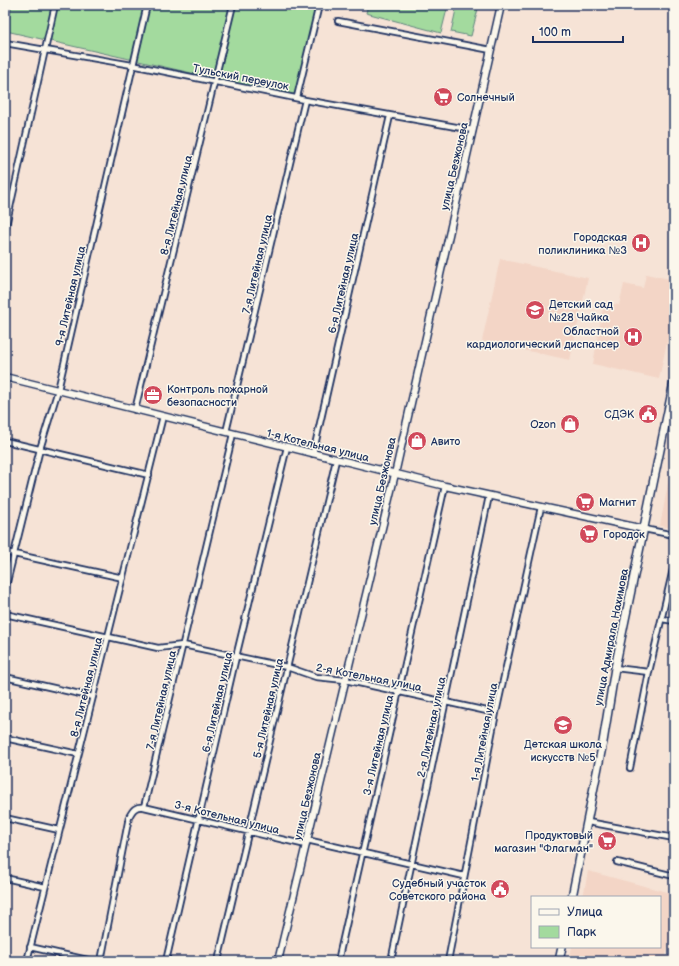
<svg xmlns="http://www.w3.org/2000/svg" width="679" height="966" viewBox="0 0 679 966" font-family="'Balsamiq Sans',sans-serif">
  <style>
    .built { fill: #f3d5c6 }
    .green { fill: #a3da9e; stroke: #5f847e }
    .lines { fill: none; stroke-linecap: round; stroke-linejoin: round }
    .minor-casing { stroke: #1b2f5e; stroke-width: 8 }
    .tertiary-casing { stroke: #1b2f5e; stroke-width: 9 }
    .secondary-casing { stroke: #1b2f5e; stroke-width: 10 }
    .minor { stroke: #fbf7ec; stroke-width: 4.5 }
    .tertiary { stroke: #fbf7ec; stroke-width: 6 }
    .secondary { stroke: #fbf7ec; stroke-width: 7 }
    .labels { text-anchor: middle; stroke-width: 3; stroke-linejoin: round; paint-order: stroke }
    .street-label { font-size: 11px; fill: #1b2f5e; stroke: #fbf7ec }
    .poi-label { font-size: 11px; fill: #1b2f5e; stroke: #fbf7ec; text-anchor: start }
  </style>
  <rect width="100%" height="100%" fill="#f6e3d6"/>
  <filter id="ink" filterUnits="userSpaceOnUse"><feTurbulence type="fractalNoise" baseFrequency=".025" numOctaves="2"/><feDisplacementMap in="SourceGraphic" scale="8" xChannelSelector="R" yChannelSelector="G"/><feConvolveMatrix kernelMatrix="1 2 1 2 8 2 1 2 1" color-interpolation-filters="sRGB"/></filter>
  <g filter="url(#ink)">
    <path class="built" d="M500,259L588,278L570,360L482,341Z
      M646,274L674,280V309L659,379L593,364L604,302L619,305L624,284L643,288Z
      M672,463H674V528L660,526Z
      M588,871L674,894V915L665,961H569L572,947H660V897H583Z"/>
    <path class="green" d="M12,5H316L297,97L6,31Z
      M368,5H448L441,33L366,13Z
      M457,5H479L471,36L451,32Z"/>
    <g class="lines">
      <g class="minor-casing">
        <path id="minor" d="M338,21L491,50
          M5,43L132,65L305,100L473,130
          M297,97L319,5
          M5,230L55,5
          M135,410L233,5
          M226,432L305,100
          M5,441L149,475
          M313,454L390,116
          M644,529L674,535
          M5,552L123,578
          M5,590L40,449L58,390L147,5
          M5,614L158,648L183,645L287,667L316,677L345,680L496,713
          M662,619L674,621
          M615,668L649,672L630,768
          M649,672L674,565
          M5,677L93,697
          M5,738L78,754
          M144,807L306,845
          M5,818L59,830
          M588,822L674,838
          M307,840L464,876
          M617,862L674,876
          M5,878L45,887
          M30,947L92,961
          M27,961L163,416
          M101,961L129,817C133,809 136,806 144,807L233,434
          M166,961L236,657L287,447
          M218,961L336,460
          M338,961L445,486
          M391,961L489,496
          M448,961L496,713L541,507"/>
      </g>
      <g class="tertiary-casing">
        <path id="tertiary" d="M5,377L445,486L644,529
          M278,961L395,474L501,5"/>
      </g>
      <g class="secondary-casing">
        <path id="secondary" d="M572,897L603,742L615,668L674,382
          M559,961L562,947"/>
      </g>
      <use href="#minor" class="minor"/>
      <use href="#tertiary" class="tertiary"/>
      <use href="#secondary" class="secondary"/>
    </g>
  </g>
  <defs>
    <g id="supermarket-disc" transform="scale(1)"><circle r="9.5" fill="#d1495b" stroke="#fbf7ec"/><path d="M-6-5.5h2.5l.6 2H6L4.5 2H-2.5L-4.4-4H-6ZM-1.5 3.2a1.3 1.3 0 1 0 .1 0ZM3 3.2a1.3 1.3 0 1 0 .1 0Z" fill="#fff"/></g>
    <g id="hospital-disc" transform="scale(1)"><circle r="9.5" fill="#d1495b" stroke="#fbf7ec"/><path d="M-5-5h3v3.5h4V-5h3V5h-3V1.5h-4V5h-3Z" fill="#fff"/></g>
    <g id="school-disc" transform="scale(1)"><circle r="9.5" fill="#d1495b" stroke="#fbf7ec"/><path d="M0-5L7-2L0 1L-7-2ZM-4 1L0 2.5L4 1V4Q0 6-4 4Z" fill="#fff"/></g>
    <g id="office-disc" transform="scale(1)"><circle r="9.5" fill="#d1495b" stroke="#fbf7ec"/><path d="M-6-3h4V-5.5h4V-3h4V5H-6ZM-1-4.5V-3h2v-1.5ZM-6 0V1H6V0Z" fill="#fff"/></g>
    <g id="civic-disc" transform="scale(1)"><circle r="9.5" fill="#d1495b" stroke="#fbf7ec"/><path d="M-.6-6.5H3V-4.5H.6V-3L4-1V1h2V6H-6V1h2V-1L-.6-3ZM-1.2 2.5V6h2.4V2.5Z" fill="#fff"/></g>
    <g id="shop-disc" transform="scale(1)"><circle r="9.5" fill="#d1495b" stroke="#fbf7ec"/><path d="M-5-2.5h2.3a2.7 3.5 0 0 1 5.4 0H5L5.5 6h-11ZM-1.5-2.5h3a1.5 2.3 0 0 0-3 0Z" fill="#fff"/></g>
  </defs>
  <g fill-rule="evenodd">
    <use href="#supermarket-disc" x="443" y="97"/>
    <use href="#hospital-disc" x="641" y="243"/>
    <use href="#school-disc" x="535" y="310"/>
    <use href="#hospital-disc" x="633" y="337"/>
    <use href="#office-disc" x="153" y="395"/>
    <use href="#civic-disc" x="648" y="414"/>
    <use href="#shop-disc" x="570" y="424"/>
    <use href="#shop-disc" x="417" y="441"/>
    <use href="#supermarket-disc" x="585" y="502"/>
    <use href="#supermarket-disc" x="589" y="534"/>
    <use href="#school-disc" x="563" y="725"/>
    <use href="#supermarket-disc" x="607" y="841"/>
    <use href="#civic-disc" x="500" y="889"/>
  </g>
  <g class="labels">
    <g class="street-label">
      <text transform="translate(241 77) rotate(11)" y="4">Тульский переулок</text>
      <text transform="translate(454 166) rotate(-77)" y="4">улица Безжонова</text>
      <text transform="translate(176 205) rotate(-76)" y="4">8-я Литейная улица</text>
      <text transform="translate(257 264) rotate(-77)" y="4">7-я Литейная улица</text>
      <text transform="translate(343 283) rotate(-77)" y="4">6-я Литейная улица</text>
      <text transform="translate(70 296) rotate(-77)" y="4">9-я Литейная улица</text>
      <text transform="translate(318 445) rotate(14)" y="4">1-я Котельная улица</text>
      <text transform="translate(382 481) rotate(-77)" y="4">улица Безжонова</text>
      <text transform="translate(611 637) rotate(-79)" y="4">улица Адмирала Нахимова</text>
      <text transform="translate(369 677) rotate(11)" y="4">2-я Котельная улица</text>
      <text transform="translate(86 687) rotate(-76)" y="4">8-я Литейная улица</text>
      <text transform="translate(161 700) rotate(-77)" y="4">7-я Литейная улица</text>
      <text transform="translate(217 702) rotate(-77)" y="4">6-я Литейная улица</text>
      <text transform="translate(268 708) rotate(-77)" y="4">5-я Литейная улица</text>
      <text transform="translate(431 727) rotate(-78)" y="4">2-я Литейная улица</text>
      <text transform="translate(484 732) rotate(-79)" y="4">1-я Литейная улица</text>
      <text transform="translate(378 745) rotate(-77)" y="4">3-я Литейная улица</text>
      <text transform="translate(307 796) rotate(-77)" y="4">улица Безжонова</text>
      <text transform="translate(227 817) rotate(14)" y="4">3-я Котельная улица</text>
    </g>
    <g class="poi-label">
      <text x="457" y="101">Солнечный</text>
      <text x="627" y="241" text-anchor="end">Городская<tspan x="627" dy="13">поликлиника №3</tspan></text>
      <text x="549" y="308">Детский сад<tspan x="549" dy="13">№28 Чайка</tspan></text>
      <text x="619" y="335" text-anchor="end">Областной<tspan x="619" dy="13">кардиологический диспансер</tspan></text>
      <text x="167" y="393">Контроль пожарной<tspan x="167" dy="13">безопасности</tspan></text>
      <text x="634" y="418" text-anchor="end">СДЭК</text>
      <text x="556" y="428" text-anchor="end">Ozon</text>
      <text x="431" y="445">Авито</text>
      <text x="599" y="506">Магнит</text>
      <text x="603" y="538">Городок</text>
      <text x="563" y="748" text-anchor="middle">Детская школа<tspan x="563" dy="13">искусств №5</tspan></text>
      <text x="593" y="839" text-anchor="end">Продуктовый<tspan x="593" dy="13">магазин "Флагман"</tspan></text>
      <text x="486" y="887" text-anchor="end">Судебный участок<tspan x="486" dy="13">Советского района</tspan></text>
    </g>
  </g>
  <rect width="679" height="966" fill="none" stroke="#fbf7ec" stroke-width="20"/>
  <rect x="10" y="10" width="659" height="946" fill="none" stroke="#1b2f5e" stroke-width="1.5" filter="url(#ink)"/>
  <rect x="531" y="896" width="130" height="52" fill="#fbf7ec" stroke="#a1a7b3"/>
  <rect x="539" y="909" width="20" height="6" fill="#fbf7ec" stroke="#a1a7b3"/>
  <text x="567" y="916" font-size="12" fill="#1b2f5e">Улица</text>
  <rect x="539" y="926" width="20" height="12" fill="#a3da9e" stroke="#a1a7b3"/>
  <text x="567" y="936" font-size="12" fill="#1b2f5e">Парк</text>
  <path d="M533 36v6h90v-6" fill="none" stroke="#1b2f5e" stroke-width="2"/>
  <text x="539" y="36" font-size="12" fill="#1b2f5e" stroke="#fbf7ec" stroke-width="3" paint-order="stroke">100 m</text>
</svg>
